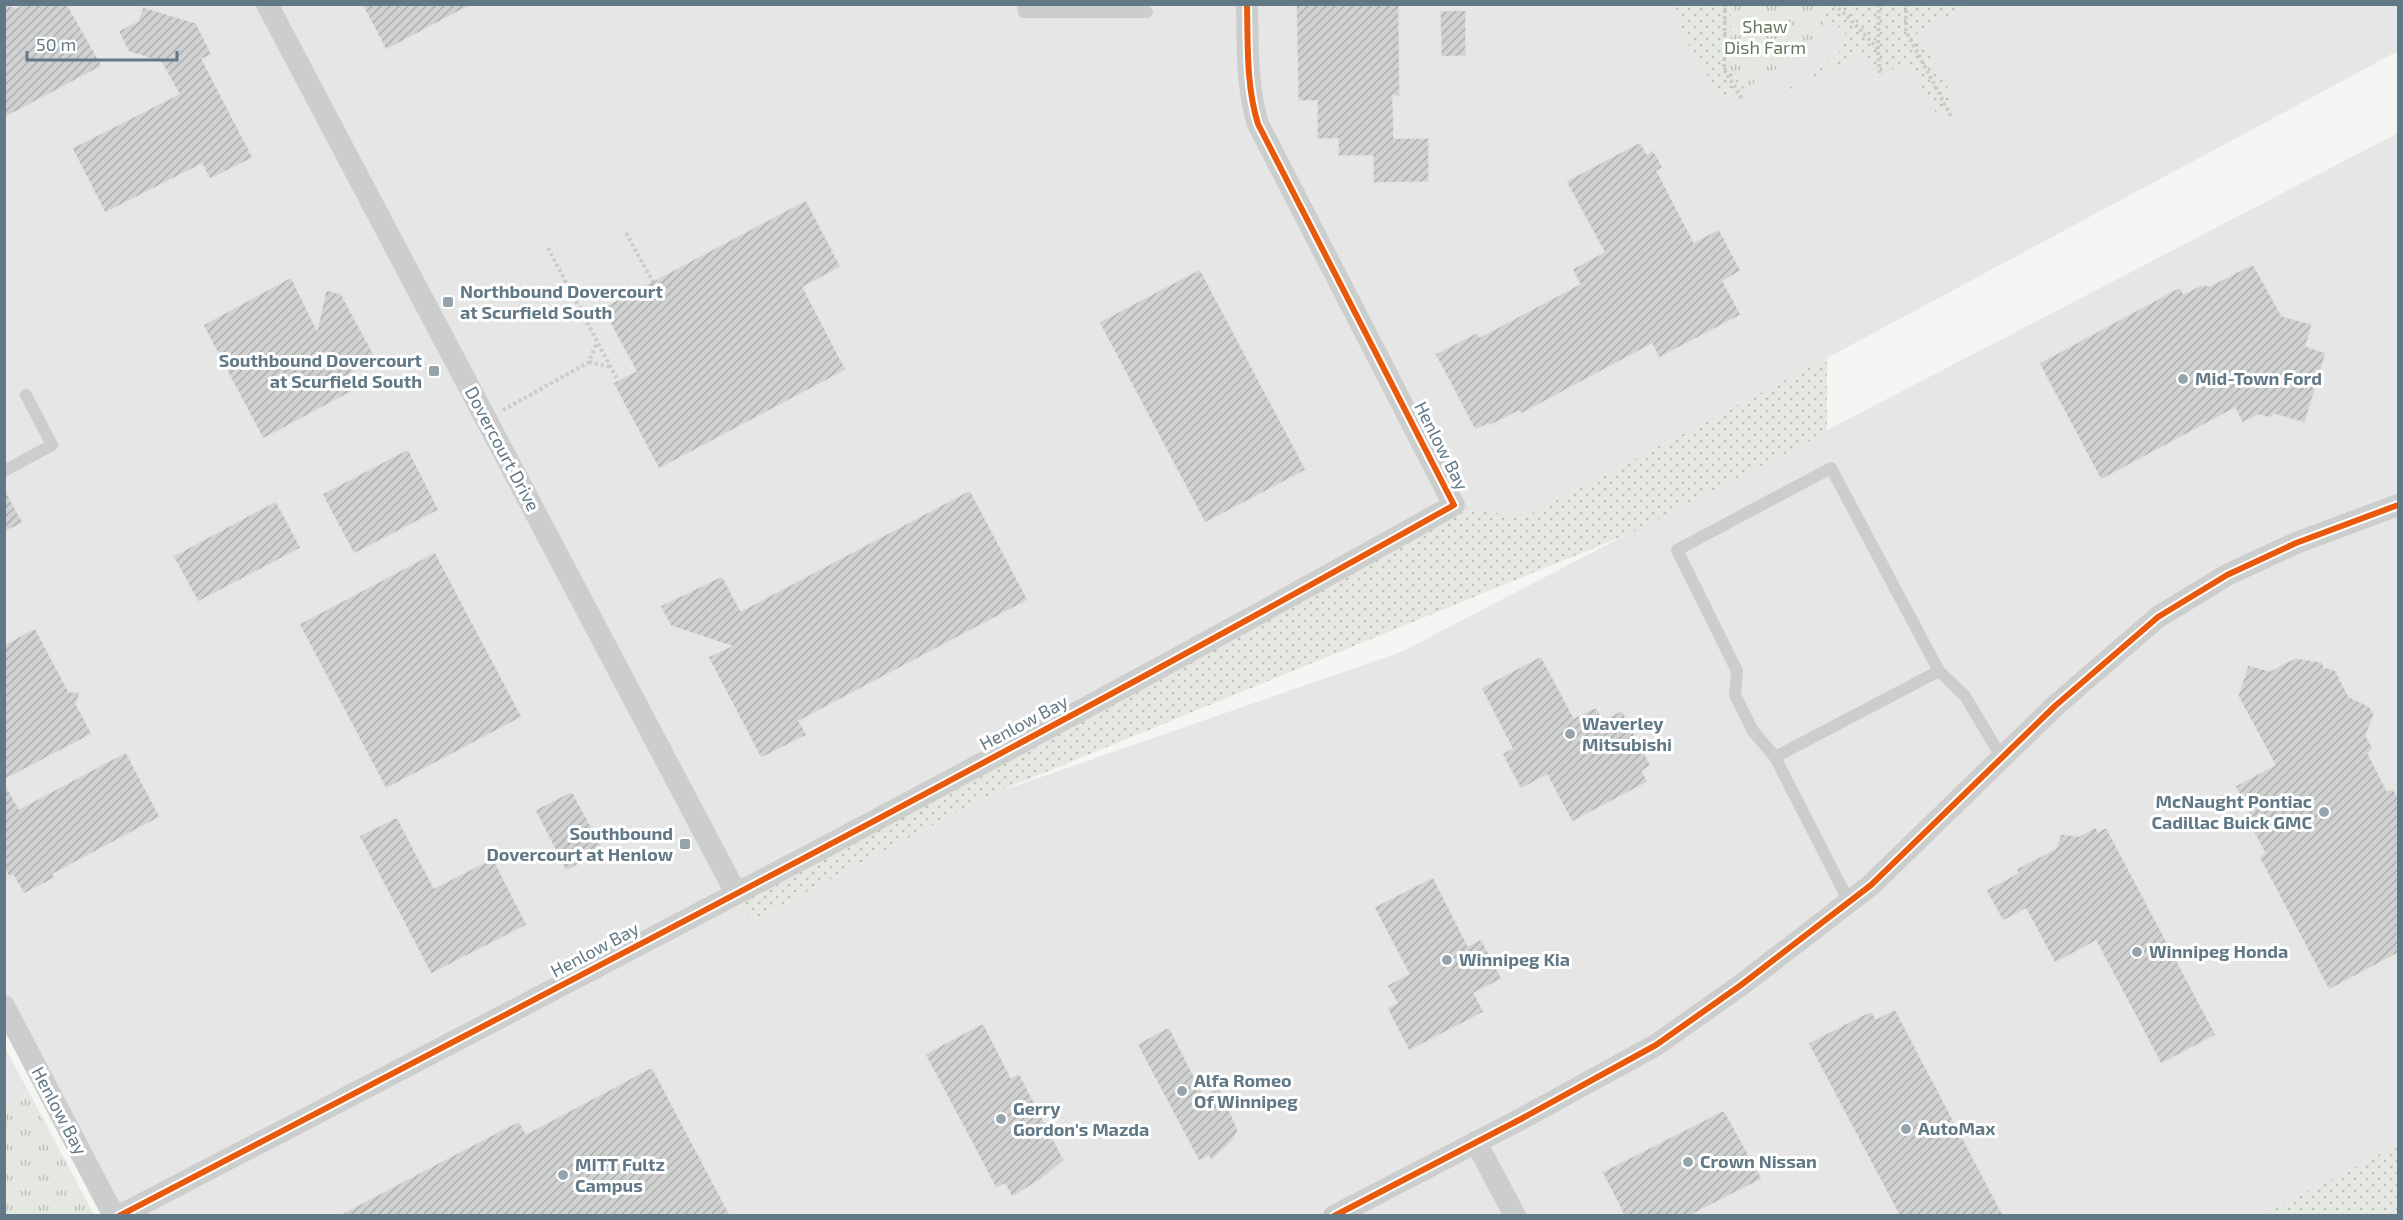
<svg xmlns="http://www.w3.org/2000/svg" width="2403" height="1220" viewBox="0 0 2403 1220" font-family="'Exo 2',sans-serif">
  <style>
    .built { fill: #e5e6e5 }
    .grass { fill: url(#grass-dots) }
    .park { fill: url(#park-tufts) }
    .building { fill: url(#building-hatch); stroke: #e4e4e2; stroke-width: 1.5 }
    .lines { fill: none; stroke-linecap: round; stroke-linejoin: round }
    .path { stroke: #cacbcc; stroke-width: 4; stroke-dasharray: 3 3; stroke-linecap: butt }
    .lane { stroke: #cccece; stroke-width: 12 }
    .street { stroke: #cccece; stroke-width: 22 }
    .cycleway-casing { stroke: #fff; stroke-width: 10 }
    .cycleway { stroke: #e8590c; stroke-width: 6 }
    .poi-dot { fill: #95a4ac; stroke: #fff; stroke-width: 2 }
    .labels { text-anchor: middle; stroke-width: 6; stroke-linejoin: round; paint-order: stroke }
    .park-label { font-size: 18px; fill: #64785d; stroke: #fff }
    .poi-label { font-size: 18px; font-weight: bold; fill: #617886; stroke: #fff; text-anchor: start }
    .street-label { font-size: 18px; fill: #617886; stroke: #fff }
  </style>
  <defs>
    <pattern id="grass-dots" width="8" height="8" patternUnits="userSpaceOnUse" patternTransform="scale(1.5)"><rect width="8" height="8" fill="#e4e8e1"/><path d="M2 2h.1M6 6h.1" fill="none" stroke="#bcc1bc" stroke-width="1.8" stroke-linecap="round"/></pattern>
    <pattern id="park-tufts" width="24" height="20" patternUnits="userSpaceOnUse" patternTransform="scale(1.5)"><rect width="24" height="20" fill="#e4e8e1"/><path d="M3 7l-1-3M5 7V3M7 7l1-3M15 17l-1-3M17 17v-4M19 17l1-3" fill="none" stroke="#bcc1bc"/></pattern>
    <pattern id="building-hatch" width="6" height="6" patternUnits="userSpaceOnUse" patternTransform="scale(1.5)"><rect width="6" height="6" fill="#d0d2d1"/><path d="M-1 1l2-2M0 6l6-6M5 7l2-2" fill="none" stroke="#acafaf"/></pattern>
  </defs>
  <rect width="100%" height="100%" fill="#f5f5f3"/>
  <path class="built" d="M4,5H2398V51L1827,358L1523,518L1454,505L737,893L752,921L992,794L1401,652L2398,133V1145L2261,1216L114,1215L5,1006Z
    M4,1046L30,1094L5,1106H4Z"/>
  <path class="grass" d="M1675,5H1731L1730,68L1745,89L1730,97L1717,92L1683,35Z
    M1824,5H1971L1917,32L1955,101L1936,113L1908,61L1880,76L1861,53L1770,100L1826,65L1839,52L1846,31L1824,19Z
    M1827,358V432L1633,532L992,794L751,921L736,893L1454,505L1523,518Z
    M2398,1145V1215H2261Z"/>
  <path class="park" d="M1733,5H1823L1824,22L1809,48L1745,89L1730,68Z
    M30,1094L94,1215H5V1106Z"/>
  <path class="building" d="M5,4L16,8L24,4H67L102,66L4,118Z
    M362,4H473L386,50Z
    M1296,4H1399L1400,96H1393L1394,138H1429V182L1373,183V156H1338V139H1317V101H1298Z
    M143,7L196,23L212,55L202,59L253,158L210,179L202,164L105,213L72,148L179,94L161,62L129,52L118,31L138,21Z
    M1466,10V56L1441,57L1440,11Z
    M1640,142L1647,154L1653,150L1663,168L1657,171L1694,242L1719,229L1741,271L1723,281L1741,315L1659,358L1652,344L1521,414L1519,411L1489,426L1488,424L1475,430L1435,354L1478,332L1480,337L1580,284L1572,269L1604,252L1566,181Z
    M806,200L841,267L803,287L846,370L659,469L613,383L636,371L602,308Z
    M2253,264L2282,316L2312,324L2306,346L2326,353L2305,423L2273,414L2271,418L2258,415L2242,423L2235,408L2101,480L2039,363L2180,287L2184,294L2201,285L2210,286Z
    M1200,269L1306,470L1205,523L1099,322Z
    M291,277L317,330L326,290L341,294L377,360L344,377L351,392L263,439L203,325Z
    M408,449L439,510L354,554L322,494Z
    M4,488L23,523L4,532Z
    M970,490L1028,600L799,721L807,735L761,758L708,657L731,646L671,626L660,606L722,576L741,611Z
    M276,501L301,548L198,602L173,556Z
    M435,552L522,717L386,789L299,624Z
    M35,628L69,692H80L76,704L92,734L4,780V645Z
    M1541,656L1574,718L1596,707L1603,720L1622,710L1651,766L1642,771L1648,782L1572,822L1547,775L1521,789L1502,754L1512,748L1481,688Z
    M2295,658L2322,662L2324,667L2335,670L2349,697L2369,706L2374,714L2366,736L2373,749L2368,753L2387,791L2393,788L2398,798V953L2329,990L2259,857L2265,853L2254,833L2256,826L2235,786L2275,765L2238,696L2248,665L2270,671Z
    M126,752L160,817L53,874L55,878L24,894L13,875L9,877L4,868V782L19,809Z
    M572,791L604,851L566,871L535,810Z
    M397,817L434,888L493,858L527,925L431,974L359,836Z
    M2096,827L2098,832L2106,827L2216,1035L2161,1064L2096,941L2055,963L2026,909L2003,921L1986,890L2018,873L2016,869L2055,849L2061,834L2079,836Z
    M1433,877L1468,946L1481,939L1502,979L1474,993L1484,1012L1409,1051L1387,1008L1397,1003L1387,985L1409,974L1374,907Z
    M1895,1009L2003,1215H1899L1808,1043L1871,1011L1876,1019Z
    M983,1023L1011,1078L1019,1073L1064,1160L1040,1180L1012,1197L1005,1184L996,1188L925,1054Z
    M1169,1027L1204,1096L1219,1087L1238,1130L1233,1140L1211,1161L1209,1156L1199,1161L1137,1044Z
    M652,1067L730,1215H339L519,1121L526,1134Z
    M1724,1110L1762,1179L1691,1215H1624L1602,1172Z"/>
  <g class="lines">
    <path class="path" d="M1725,4L1724,69L1742,99
      M1834,4L1850,19L1878,49L1880,76
      M1906,4V31L1952,118
      M1878,49L1879,4
      M626,233L653,282
      M548,248L618,381
      M589,362L611,367
      M503,410L589,362L597,342"/>
    <path class="lane" d="M1023,4L1024,12H1147
      M4,471L52,445L26,395
      M1775,757L1939,671
      M1849,902L1775,757L1753,731L1735,695L1737,671L1677,550L1831,468L1939,671L1965,696L2002,758"/>
    <path class="street" d="M267,4L736,893
      M4,1006L114,1216
      M1476,1142L1515,1216
      M119,1216C566,983 1015,752 1454,505L1258,124C1246,85 1248,45 1247,4
      M1334,1216L1521,1119L1656,1045L1741,985L1871,885L2055,706L2158,617L2227,575L2296,543L2398,505"/>
    <g class="cycleway-casing">
      <path id="cycleway" d="M119,1216C566,983 1015,752 1454,505L1258,124C1246,85 1248,45 1247,4
        M1334,1216L1521,1119L1656,1045L1741,985L1871,885L2055,706L2158,617L2227,575L2296,543L2398,505"/>
    </g>
    <use href="#cycleway" class="cycleway"/>
  </g>
  <g class="poi-dot">
    <rect x="442" y="296" width="12" height="12" rx="3"/>
    <rect x="428" y="365" width="12" height="12" rx="3"/>
    <circle cx="2183" cy="379" r="6"/>
    <circle cx="1570" cy="734" r="6"/>
    <circle cx="2324" cy="812" r="6"/>
    <rect x="679" y="838" width="12" height="12" rx="3"/>
    <circle cx="2137" cy="952" r="6"/>
    <circle cx="1447" cy="960" r="6"/>
    <circle cx="1182" cy="1091" r="6"/>
    <circle cx="1001" cy="1119" r="6"/>
    <circle cx="1906" cy="1129" r="6"/>
    <circle cx="1688" cy="1162" r="6"/>
    <circle cx="563" cy="1175" r="6"/>
  </g>
  <g class="labels">
    <g class="park-label">
      <text x="1765" y="33">Shaw<tspan x="1765" dy="21">Dish Farm</tspan></text>
    </g>
    <g class="poi-label">
      <text x="460" y="298">Northbound Dovercourt<tspan x="460" dy="21">at Scurfield South</tspan></text>
      <text x="422" y="367" text-anchor="end">Southbound Dovercourt<tspan x="422" dy="21">at Scurfield South</tspan></text>
      <text x="2195" y="385">Mid-Town Ford</text>
      <text x="1582" y="730">Waverley<tspan x="1582" dy="21">Mitsubishi</tspan></text>
      <text x="2312" y="808" text-anchor="end">McNaught Pontiac<tspan x="2312" dy="21">Cadillac Buick GMC</tspan></text>
      <text x="673" y="840" text-anchor="end">Southbound<tspan x="673" dy="21">Dovercourt at Henlow</tspan></text>
      <text x="2149" y="958">Winnipeg Honda</text>
      <text x="1459" y="966">Winnipeg Kia</text>
      <text x="1194" y="1087">Alfa Romeo<tspan x="1194" dy="21">Of Winnipeg</tspan></text>
      <text x="1013" y="1115">Gerry<tspan x="1013" dy="21">Gordon's Mazda</tspan></text>
      <text x="1918" y="1135">AutoMax</text>
      <text x="1700" y="1168">Crown Nissan</text>
      <text x="575" y="1171">MITT Fultz<tspan x="575" dy="21">Campus</tspan></text>
    </g>
    <g class="street-label">
      <text transform="translate(1441 446) rotate(63)" y="6">Henlow Bay</text>
      <text transform="translate(502 449) rotate(62)" y="6">Dovercourt Drive</text>
      <text transform="translate(1024 723) rotate(-28)" y="6">Henlow Bay</text>
      <text transform="translate(595 950) rotate(-28)" y="6">Henlow Bay</text>
      <text transform="translate(59 1111) rotate(62)" y="6">Henlow Bay</text>
    </g>
  </g>
  <rect width="2403" height="1220" fill="none" stroke="#617886" stroke-width="12"/>
  <path d="M27 51v9h150v-9" fill="none" stroke="#617886" stroke-width="3"/>
  <text x="36" y="51" font-size="18" fill="#617886" stroke="#ffffff" stroke-width="4.5" paint-order="stroke">50 m</text>
</svg>
